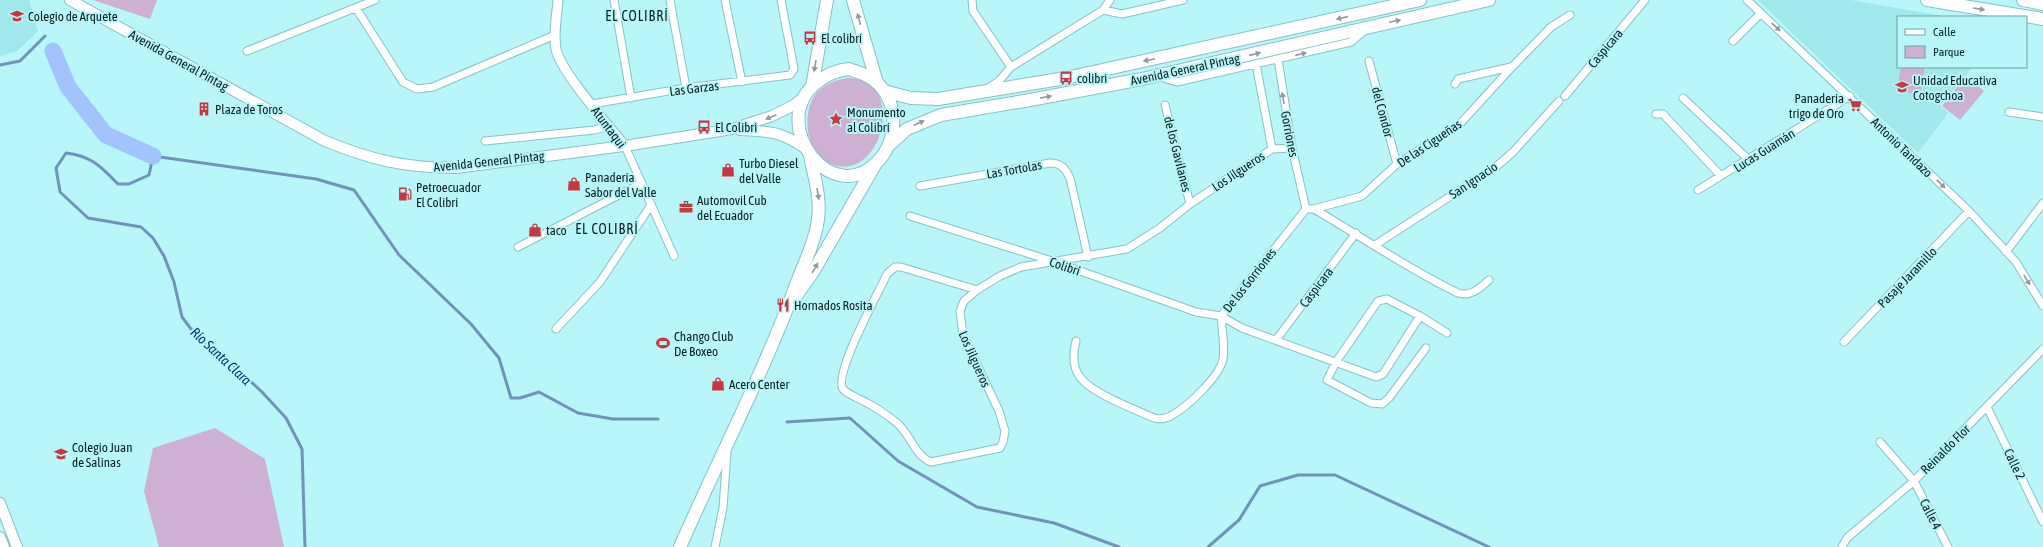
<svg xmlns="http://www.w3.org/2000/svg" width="2043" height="547" viewBox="0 0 2043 547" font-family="'Asap Condensed',sans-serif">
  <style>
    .built { fill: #a1e8ec }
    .green { fill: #cdb0d2 }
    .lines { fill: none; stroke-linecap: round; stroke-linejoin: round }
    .stream { stroke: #7392bb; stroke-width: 3 }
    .river { stroke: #a2c3fe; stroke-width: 17 }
    .minor-casing { stroke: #86c2c6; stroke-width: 9 }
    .tertiary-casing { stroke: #86c2c6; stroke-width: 11 }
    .secondary-casing { stroke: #86c2c6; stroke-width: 12 }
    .trunk-casing { stroke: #86c2c6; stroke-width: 14 }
    .minor { stroke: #fff; stroke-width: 7 }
    .tertiary { stroke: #fff; stroke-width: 9 }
    .secondary { stroke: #fff; stroke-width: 10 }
    .trunk { stroke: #fff; stroke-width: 12 }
    .oneway { fill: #8e9a9b }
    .labels { text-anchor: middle; stroke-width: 4; stroke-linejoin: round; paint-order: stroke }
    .poi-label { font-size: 13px; fill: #051e20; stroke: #b8f6fa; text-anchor: start }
    .street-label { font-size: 13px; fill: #051e20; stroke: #b8f6fa }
    .neighbourhood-label { font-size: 14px; letter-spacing: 1px; fill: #051e20; stroke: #b8f6fa }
    .water-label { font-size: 14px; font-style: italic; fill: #0b2f71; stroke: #b8f6fa }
  </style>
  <rect width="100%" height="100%" fill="#b8f6fa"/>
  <path class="built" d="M0,0H29L38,31L17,51L0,56Z
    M1758,0H1851L1948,17H1898V67H1973L1940,106L1948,113L1918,153Z"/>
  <path class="green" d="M93,0H157L150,19Z
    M1901,67H1925L1920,95L1897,90Z
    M1966,76L1984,91L1960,120L1942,106Z
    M847,78C905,75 886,176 837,166C807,160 800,117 815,95C823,85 835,80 847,78Z
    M215,428L265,459L284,547H159L144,491L153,448Z"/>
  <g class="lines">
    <path class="stream" d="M0,65L20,61L45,36
      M787,422L850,418L898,461L977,507L1054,523L1119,547
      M305,547L302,449L286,418L262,392L228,360L197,337L182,317L174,282L164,256L153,238L141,227L88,218L60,192L56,168L66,153C92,156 101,167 118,184H129L149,175L153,156L316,179L354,190L399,255L471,324L499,358L511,398H520L539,392L578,413L613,419H658
      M1208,547L1239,520L1260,486L1298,475H1335L1489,547"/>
    <path class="river" d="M53,51L68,87L106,135L153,156"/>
    <g class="minor-casing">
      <path id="minor" d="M614,0L631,98
        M670,0L686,88
        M725,0L742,82
        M972,0L973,11L1011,67
        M1747,0L1969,211L2016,262L2043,306
        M356,8L403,82L417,89L433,87L555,35
        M1103,10L1122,14L1183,0
        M1733,41L1761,13
        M247,51L375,0
        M1278,59L1292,148L1306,209
        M1369,61L1397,164
        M1256,64L1272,149
        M1157,76L1177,82L1351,42L1366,29
        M1455,84L1458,79L1511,67
        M988,88L999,81L1011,67L1103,10L1110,0
        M1565,96L1645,0
        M1683,98L1749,160
        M592,104L686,88L790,75L794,69L781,0
        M1165,105L1190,204
        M2009,112L2043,117
        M1656,114H1663L1721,176
        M485,141L594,130L610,126
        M625,146L674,256
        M920,186L1050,163C1061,163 1065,168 1070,178L1088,257
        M1698,190L1850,96
        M1306,209H1314L1362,196L1397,164L1459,125L1512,67L1551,27L1570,15
        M1314,209C1362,237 1408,269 1458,293C1471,297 1480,288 1489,280
        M910,216L1052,261L1196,312L1221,316L1242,328L1376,377L1383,374L1420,316
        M1375,245L1497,166L1513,152L1559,101
        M518,247L642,183
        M2006,252L2043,203
        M977,290L901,267H895L887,274C879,292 833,374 843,389C848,395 861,399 867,403C878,408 888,416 897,423C910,434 915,456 931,462L1000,448L1003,442L1005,431L999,411L963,335L960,311L964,301L977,290L1000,276L1021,267L1127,249L1160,228L1190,204L1272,149L1292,148
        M556,329L600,282L651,205
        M1276,340L1356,233
        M1076,341C1073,353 1072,367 1080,377C1091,393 1136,410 1154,418C1160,420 1169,418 1174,414C1189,405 1220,376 1223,359C1225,346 1222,330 1221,316L1306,209
        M1844,342L1969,211
        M1426,348L1389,398L1382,404L1371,403L1327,380L1336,362L1378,301L1387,299L1420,316L1447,333
        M1987,407L2043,522
        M1880,442L1914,481L1948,547
        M715,547L723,508L727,452
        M1842,547L1847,538L1914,481L2043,349"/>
    </g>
    <g class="tertiary-casing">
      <path id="tertiary" d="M558,0C557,15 553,34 556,49C560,71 609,126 625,146"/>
    </g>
    <g class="secondary-casing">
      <path id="secondary" d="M70,0L325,141C372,160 405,168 456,168L631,145L732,129L772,116L794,105L804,97
        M740,130C770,132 778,130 805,148
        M0,503L17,547
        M0,537L4,547"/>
    </g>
    <g class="trunk-casing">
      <path id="trunk" d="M853,0L877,83
        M1927,0L2043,19
        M2023,0L2043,4
        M849,69C854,71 859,72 863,74C897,88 902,133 880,159C834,213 766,124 816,83C826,75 836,70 849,69Z
        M812,87L827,0
        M884,91L911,98L938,99L1066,78L1420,0
        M888,146L907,129L941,115L1030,100L1142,79L1489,0
        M796,296L813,272L875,165
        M680,547C717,462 760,380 793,293C801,269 815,244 818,219C821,198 814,176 810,156"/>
    </g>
    <use href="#minor" class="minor"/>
    <use href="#tertiary" class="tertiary"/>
    <use href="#secondary" class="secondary"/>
    <use href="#trunk" class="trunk"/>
  </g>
  <defs><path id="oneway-solid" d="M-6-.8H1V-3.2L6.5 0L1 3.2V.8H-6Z"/></defs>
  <g class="oneway">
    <use href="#oneway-solid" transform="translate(1979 9) rotate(9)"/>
    <use href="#oneway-solid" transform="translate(1342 18) rotate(167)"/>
    <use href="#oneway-solid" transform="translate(859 19) rotate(-105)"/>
    <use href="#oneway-solid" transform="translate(1395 21) rotate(-12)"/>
    <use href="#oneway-solid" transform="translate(1776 27) rotate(43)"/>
    <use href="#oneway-solid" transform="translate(1255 54) rotate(-13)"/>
    <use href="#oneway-solid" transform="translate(1301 54) rotate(-13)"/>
    <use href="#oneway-solid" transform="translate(1149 60) rotate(168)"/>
    <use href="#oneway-solid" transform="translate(815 66) rotate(100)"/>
    <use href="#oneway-solid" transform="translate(1046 97) rotate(-11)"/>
    <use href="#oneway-solid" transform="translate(1283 98) rotate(-100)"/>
    <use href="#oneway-solid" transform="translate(771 117) rotate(157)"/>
    <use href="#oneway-solid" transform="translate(919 123) rotate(-25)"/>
    <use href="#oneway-solid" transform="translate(1941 184) rotate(44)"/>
    <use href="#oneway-solid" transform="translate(818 194) rotate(80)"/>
    <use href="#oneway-solid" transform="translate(815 268) rotate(-60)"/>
    <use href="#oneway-solid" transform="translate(2027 280) rotate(58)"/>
  </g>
  <defs>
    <g id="school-bare" transform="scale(1.08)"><path d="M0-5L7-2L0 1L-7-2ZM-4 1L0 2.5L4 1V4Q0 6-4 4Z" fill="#c73742" stroke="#b8f6fa" stroke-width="2.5" paint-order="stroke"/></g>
    <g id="bus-bare" transform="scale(1.08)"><path d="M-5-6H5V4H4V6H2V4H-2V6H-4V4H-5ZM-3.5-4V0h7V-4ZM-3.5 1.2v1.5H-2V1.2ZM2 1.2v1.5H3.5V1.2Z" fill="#c73742" stroke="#b8f6fa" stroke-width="2.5" paint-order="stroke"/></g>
    <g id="supermarket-bare" transform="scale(1.08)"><path d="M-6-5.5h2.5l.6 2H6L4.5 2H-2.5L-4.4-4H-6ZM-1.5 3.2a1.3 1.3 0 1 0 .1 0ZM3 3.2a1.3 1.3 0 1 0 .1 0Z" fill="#c73742" stroke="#b8f6fa" stroke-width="2.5" paint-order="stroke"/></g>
    <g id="building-bare" transform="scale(1.08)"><path d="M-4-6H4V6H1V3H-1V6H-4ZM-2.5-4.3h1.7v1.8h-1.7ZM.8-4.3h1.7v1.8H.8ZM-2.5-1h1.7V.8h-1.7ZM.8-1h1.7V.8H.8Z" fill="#c73742" stroke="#b8f6fa" stroke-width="2.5" paint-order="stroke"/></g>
    <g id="sight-bare" transform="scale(1.08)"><path d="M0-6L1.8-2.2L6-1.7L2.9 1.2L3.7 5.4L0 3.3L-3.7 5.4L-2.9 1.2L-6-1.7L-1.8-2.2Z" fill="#c73742" stroke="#b8f6fa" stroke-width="2.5" paint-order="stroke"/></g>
    <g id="shop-bare" transform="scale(1.08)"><path d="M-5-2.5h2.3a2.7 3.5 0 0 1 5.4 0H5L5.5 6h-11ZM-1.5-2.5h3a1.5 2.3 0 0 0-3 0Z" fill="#c73742" stroke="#b8f6fa" stroke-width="2.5" paint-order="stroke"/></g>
    <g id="fuel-bare" transform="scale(1.08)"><path d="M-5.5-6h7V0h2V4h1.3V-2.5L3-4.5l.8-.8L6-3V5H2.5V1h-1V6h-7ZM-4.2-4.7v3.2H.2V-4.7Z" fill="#c73742" stroke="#b8f6fa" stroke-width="2.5" paint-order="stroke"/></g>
    <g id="office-bare" transform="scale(1.08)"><path d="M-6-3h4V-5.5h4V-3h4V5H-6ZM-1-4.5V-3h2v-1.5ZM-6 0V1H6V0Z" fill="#c73742" stroke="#b8f6fa" stroke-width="2.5" paint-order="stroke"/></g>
    <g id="restaurant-bare" transform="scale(1.08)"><path d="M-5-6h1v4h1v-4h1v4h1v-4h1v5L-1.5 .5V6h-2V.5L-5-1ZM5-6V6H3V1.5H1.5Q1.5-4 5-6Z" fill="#c73742" stroke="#b8f6fa" stroke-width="2.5" paint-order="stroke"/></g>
    <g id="stadium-bare" transform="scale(1.08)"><path d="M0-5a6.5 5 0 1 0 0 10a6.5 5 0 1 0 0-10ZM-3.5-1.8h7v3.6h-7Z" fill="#c73742" stroke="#b8f6fa" stroke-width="2.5" paint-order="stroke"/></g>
  </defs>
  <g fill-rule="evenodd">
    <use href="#school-bare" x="17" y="16"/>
    <use href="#bus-bare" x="810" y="38"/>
    <use href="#bus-bare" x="1066" y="78"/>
    <use href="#school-bare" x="1902" y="87"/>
    <use href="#supermarket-bare" x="1855" y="105"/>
    <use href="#building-bare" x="204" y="109"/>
    <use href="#sight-bare" x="836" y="119"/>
    <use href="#bus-bare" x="704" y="127"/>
    <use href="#shop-bare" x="728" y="170"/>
    <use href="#shop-bare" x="574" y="184"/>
    <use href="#fuel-bare" x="405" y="194"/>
    <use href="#office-bare" x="686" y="207"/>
    <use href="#shop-bare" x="535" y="230"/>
    <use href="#restaurant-bare" x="783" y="305"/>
    <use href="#stadium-bare" x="663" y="343"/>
    <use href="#shop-bare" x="718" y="384"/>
    <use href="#school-bare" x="61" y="454"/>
  </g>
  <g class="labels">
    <g class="poi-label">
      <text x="28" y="21">Colegio de Arquete</text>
      <text x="821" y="43">El colibrí</text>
      <text x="1077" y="83">colibri</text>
      <text x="1913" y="85">Unidad Educativa<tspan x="1913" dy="15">Cotogchoa</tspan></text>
      <text x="1844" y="103" text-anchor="end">Panadería<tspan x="1844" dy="15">trigo de Oro</tspan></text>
      <text x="215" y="114">Plaza de Toros</text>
      <text x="847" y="117">Monumento<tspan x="847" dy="15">al Colibrí</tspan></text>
      <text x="715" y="132">El Colibrì</text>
      <text x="739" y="168">Turbo Diesel<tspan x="739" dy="15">del Valle</tspan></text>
      <text x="585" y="182">Panadería<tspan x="585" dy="15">Sabor del Valle</tspan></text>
      <text x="416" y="192">Petroecuador<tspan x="416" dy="15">El Colibrí</tspan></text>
      <text x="697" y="205">Automovil Cub<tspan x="697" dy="15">del Ecuador</tspan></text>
      <text x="546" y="235">taco</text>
      <text x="794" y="310">Hornados Rosita</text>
      <text x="674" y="341">Chango Club<tspan x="674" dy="15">De Boxeo</tspan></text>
      <text x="729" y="389">Acero Center</text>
      <text x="72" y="452">Colegio Juan<tspan x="72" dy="15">de Salinas</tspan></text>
    </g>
    <g class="street-label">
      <text transform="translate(1605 48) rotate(-50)" y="5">Caspicara</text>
      <text transform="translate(179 60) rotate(29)" y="5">Avenida General Pintag</text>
      <text transform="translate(1185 69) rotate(-12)" y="5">Avenida General Pintag</text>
      <text transform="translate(694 88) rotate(-7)" y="5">Las Garzas</text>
      <text transform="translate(1383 112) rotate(75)" y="5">del Condor</text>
      <text transform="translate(609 127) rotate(53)" y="5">Atuntaqui</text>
      <text transform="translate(1290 134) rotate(79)" y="5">Gorriones</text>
      <text transform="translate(1429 143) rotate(-34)" y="5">De las Cigueñas</text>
      <text transform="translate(1902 147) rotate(44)" y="5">Antonio Tandazo</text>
      <text transform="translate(1764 150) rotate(-32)" y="5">Lucas Guamán</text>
      <text transform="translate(1178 154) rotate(76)" y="5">de los Gavilanes</text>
      <text transform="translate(489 161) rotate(-6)" y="5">Avenida General Pintag</text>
      <text transform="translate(1014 169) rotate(-10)" y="5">Las Tortolas</text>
      <text transform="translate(1238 171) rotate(-34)" y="5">Los Jilgueros</text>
      <text transform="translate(1473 180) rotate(-34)" y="5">San Ignacio</text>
      <text transform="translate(1065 266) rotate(19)" y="5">Colibrí</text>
      <text transform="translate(1907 277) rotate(-46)" y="5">Pasaje Jaramillo</text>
      <text transform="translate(1249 280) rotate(-52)" y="5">De los Gorriones</text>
      <text transform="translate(1316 287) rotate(-53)" y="5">Caspicara</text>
      <text transform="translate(975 359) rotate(66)" y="5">Los Jilgueros</text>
      <text transform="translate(1945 449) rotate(-45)" y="5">Reinaldo Flor</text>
      <text transform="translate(2015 464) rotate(64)" y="5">Calle 2</text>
      <text transform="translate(1931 514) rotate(63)" y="5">Calle 4</text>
    </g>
    <g class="neighbourhood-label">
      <text x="637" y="21">EL COLIBRÍ</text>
      <text x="607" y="234">EL COLIBRÍ</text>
    </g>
    <g class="water-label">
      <text transform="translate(221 356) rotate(43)" y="5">Río Santa Clara</text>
    </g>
  </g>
  <rect x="1897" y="16" width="130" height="52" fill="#b8f6fa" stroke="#70a0a3"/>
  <rect x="1905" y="29" width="20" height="6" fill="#ffffff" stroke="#70a0a3"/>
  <text x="1933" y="36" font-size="12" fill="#051e20">Calle</text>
  <rect x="1905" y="46" width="20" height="12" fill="#cdb0d2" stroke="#70a0a3"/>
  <text x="1933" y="56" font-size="12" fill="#051e20">Parque</text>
</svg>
